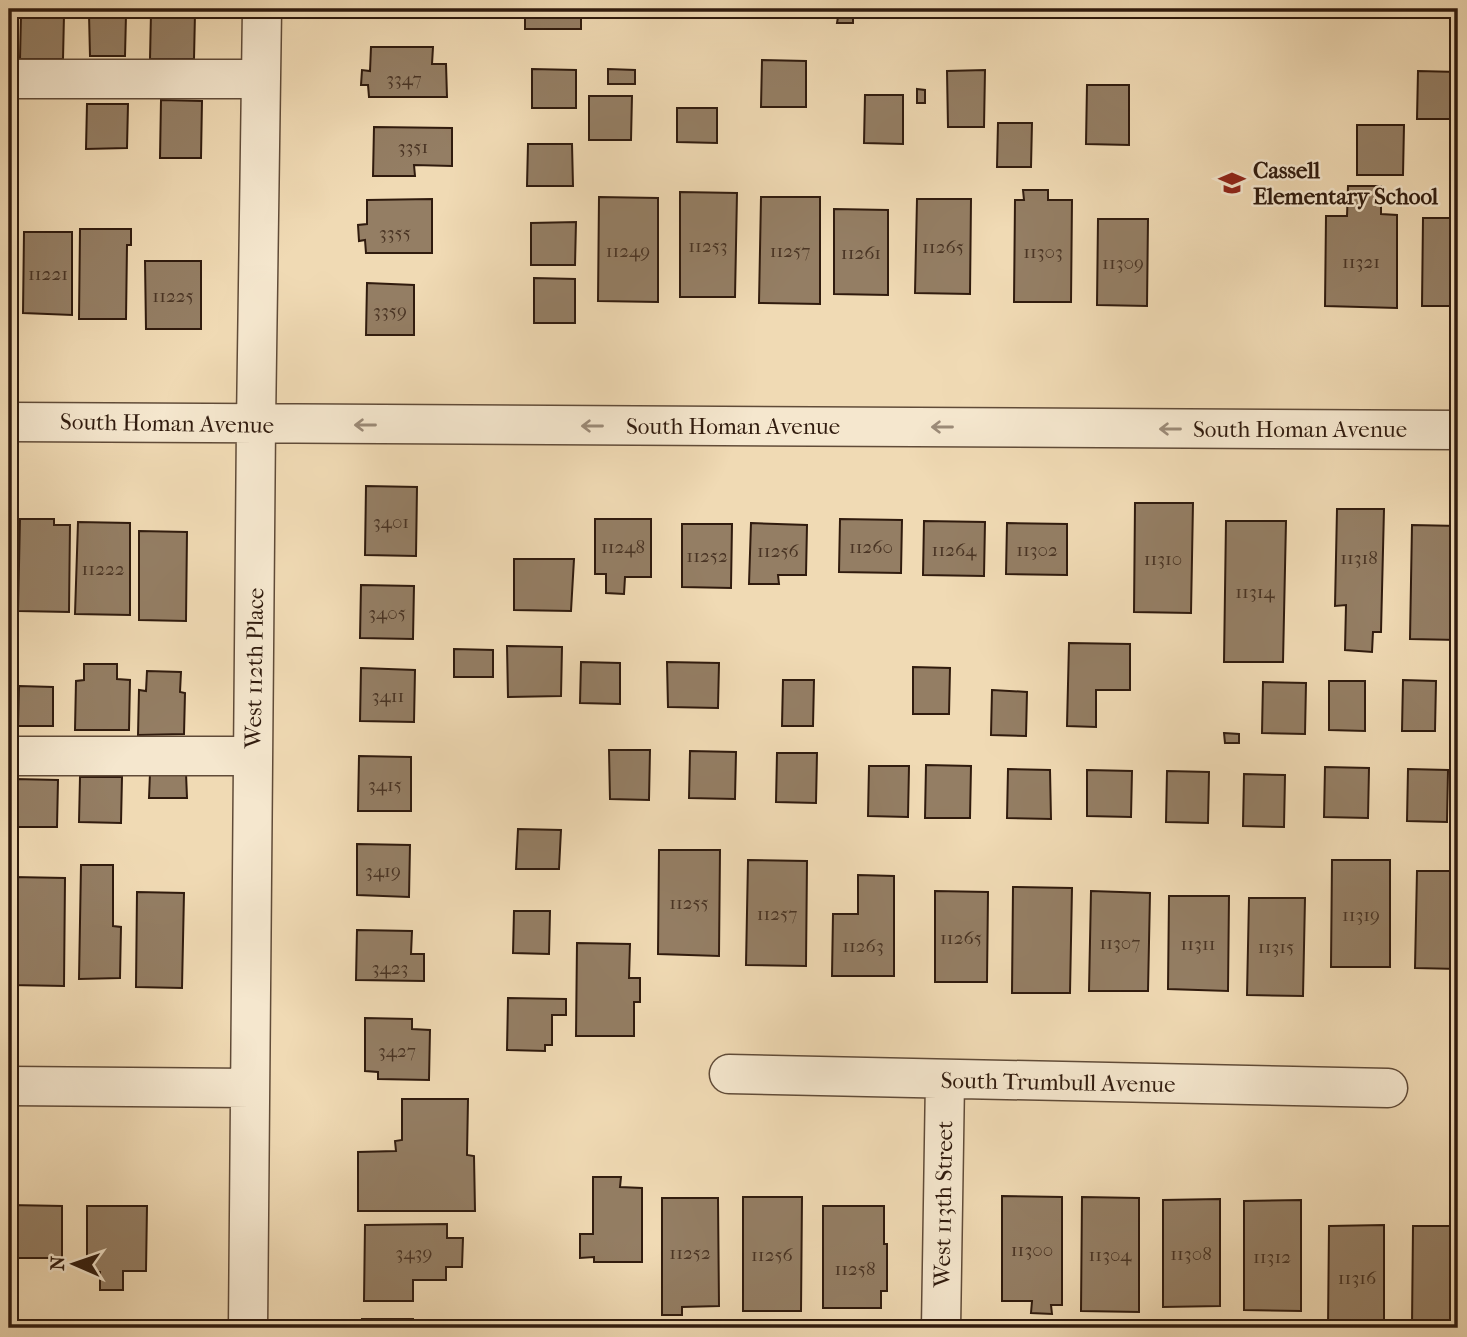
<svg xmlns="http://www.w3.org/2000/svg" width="1467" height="1337" viewBox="0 0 1467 1337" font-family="'IM FELL French Canon',serif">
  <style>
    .building { fill: #947e64; stroke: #301b0e; stroke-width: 2 }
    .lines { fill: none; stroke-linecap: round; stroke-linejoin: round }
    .minor-casing { stroke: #604b38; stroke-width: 41 }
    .minor { stroke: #f5e7ce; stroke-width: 38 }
    .oneway { stroke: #9c8b78 }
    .labels { text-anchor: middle; stroke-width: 5; stroke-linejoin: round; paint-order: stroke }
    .number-label { font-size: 19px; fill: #493424 }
    .poi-label { font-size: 23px; font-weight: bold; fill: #301b0e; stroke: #f5e7ce; text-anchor: start }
    .street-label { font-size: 23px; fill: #301b0e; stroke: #f5e7ce }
  </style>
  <rect width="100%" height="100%" fill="#f0dab4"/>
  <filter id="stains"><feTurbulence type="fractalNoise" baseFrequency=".00286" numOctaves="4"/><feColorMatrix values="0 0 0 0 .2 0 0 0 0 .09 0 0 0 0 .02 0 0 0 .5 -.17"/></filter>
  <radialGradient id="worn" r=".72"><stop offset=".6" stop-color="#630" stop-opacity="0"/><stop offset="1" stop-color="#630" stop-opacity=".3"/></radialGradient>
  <path class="building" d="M371,9H420V18H371Z
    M525,9H581V29H525Z
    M839,11H853V23H837Z
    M151,13H195L194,59H150Z
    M89,14L126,15L125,56H90Z
    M21,15H64L63,59H20Z
    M371,47H433L432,64H446L447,97H369L368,85H361L362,70L370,71Z
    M762,60L806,61V107H761Z
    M532,69L576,70V108H532Z
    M608,69L635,70V84H608Z
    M985,70L984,127H948L947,71Z
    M1418,71L1458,72V119H1417Z
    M1087,85H1129V145L1086,144Z
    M917,89L925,90V103H917Z
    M865,95H903V144L864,143Z
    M589,96H632L631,140H589Z
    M161,100L202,101L201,158H160Z
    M9,103H15L14,148H9Z
    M87,104H128L127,148L86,149Z
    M677,108H717V143L677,142Z
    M998,123H1032L1031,167H997Z
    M1357,125H1404L1403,175H1357Z
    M374,127L452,128V166L414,165L415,176H373Z
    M528,144H572L573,186H527Z
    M1348,186H1381V214L1397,215V308L1325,306L1326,216H1347Z
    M1023,190H1048V200H1072L1071,302H1014L1015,200H1024Z
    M680,192L737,193L735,297H680Z
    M599,197L658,198V302L598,301Z
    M761,197H820V304L759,303Z
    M432,199V253H366L365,240L359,241L358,225L367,224V200Z
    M917,199H971L970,294L915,293Z
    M9,201H16V316H9Z
    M834,209L888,210V295L834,294Z
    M1423,218H1458V306H1422Z
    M1098,219H1148L1147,306L1097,305Z
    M576,222L575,265H531V223Z
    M80,229H131V245H127L126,319H79Z
    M24,232H72V315L23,313Z
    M145,261H201V329H146Z
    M534,278L575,279V323H534Z
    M367,283L414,285V335H366Z
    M366,486L417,487L416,556L365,555Z
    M1135,503H1193L1191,613L1134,612Z
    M1337,509H1384L1381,632H1373L1372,652L1345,650L1346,605L1335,606Z
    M20,519H54V525H70L69,612L18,611Z
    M595,519H651V577H625L624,594L606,593V574H595Z
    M840,519L902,520L901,573L839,572Z
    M924,521L985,522L984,576L923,575Z
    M1226,521H1286L1283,662H1224Z
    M78,522L130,523V615L75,614Z
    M751,523L807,525L806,575H778L779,584H749Z
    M1007,523L1067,524V575L1006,574Z
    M682,524H732L731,588L682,587Z
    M1412,525L1458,526V640L1410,639Z
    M139,531L187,532L186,621L139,620Z
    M514,559H574L571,611L514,610Z
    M361,585L414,586L413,639L360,638Z
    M1069,643L1130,644V690H1096V727L1067,726Z
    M507,646L562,647L561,696L508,697Z
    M454,649L493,650V677H454Z
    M581,662L620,663V704L580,703Z
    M667,662L719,663L718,708L668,707Z
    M84,664H117V679L130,680L129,730H75L76,681L84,680Z
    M913,667L950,668L949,714H913Z
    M361,668L415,670L414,722L360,721Z
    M147,671L181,672L180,692L185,693L184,734L138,735L139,690L146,691Z
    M783,680H814L813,726H782Z
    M1403,680L1436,681L1435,731H1402Z
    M1329,681H1365V731L1329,730Z
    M1263,682L1306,683L1305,734L1262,733Z
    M19,686L53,687V726H18Z
    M992,690L1027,692L1026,736L991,735Z
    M1224,733L1239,734V743H1225Z
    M609,750H650L649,800L610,799Z
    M690,751L736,752L735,799L689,798Z
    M777,753H817L816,803L776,802Z
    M359,756L411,757V811H358Z
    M926,765L971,766L970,818H925Z
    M869,766H909L908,817L868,816Z
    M1325,767L1369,768L1368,818L1324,817Z
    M1008,769L1050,770L1051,819L1007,818Z
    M1408,769L1448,770L1447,822L1407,821Z
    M1087,770L1132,771L1131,817L1087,816Z
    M1167,771L1209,772L1208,823L1166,822Z
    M150,773H186L187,798H149Z
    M1244,774L1285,775L1284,827L1243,826Z
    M80,777H122L121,823L79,822Z
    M15,779L58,780L57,827H14Z
    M518,829L561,830L559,869H516Z
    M357,844L410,845L409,897L357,895Z
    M659,850H720L719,956L658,954Z
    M748,860L807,861L806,966L746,965Z
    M1332,860H1390V967H1331Z
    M81,865H113V926L121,927L120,978L79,979Z
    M1417,871H1458V969L1415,968Z
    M858,875L894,876V976H832L833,914H858Z
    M13,877L65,878L64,986L10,985Z
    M1013,887L1072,888L1070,993H1012Z
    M935,891L988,892L987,982H935Z
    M1091,891L1150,893L1148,991H1089Z
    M137,892L184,893L182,988L136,987Z
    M1169,896H1229L1228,991L1168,989Z
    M1249,898H1305L1303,996L1247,995Z
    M514,911H550L549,954L513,953Z
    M357,930L412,931L411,954H424V981L356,980Z
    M577,943L630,944L629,978H640V1002H634V1036H576Z
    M508,998L566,999V1015H552V1045H545V1051L507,1050Z
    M365,1018L412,1019V1029L430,1030L429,1080L378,1079V1072L365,1071Z
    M402,1099H468L467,1155L474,1156L475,1211H358V1152L396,1151L395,1141L402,1140Z
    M593,1177H621L620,1187L642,1188V1262H594V1257L580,1258V1234H593Z
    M1002,1196L1062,1197V1305H1051L1052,1314L1031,1313L1032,1301H1002Z
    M743,1197H802L801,1311H743Z
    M1082,1197L1139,1198V1312L1081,1311Z
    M662,1198H718L719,1306L682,1307V1315H662Z
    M1220,1199V1306L1163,1307V1200Z
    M1301,1200V1311L1244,1310V1201Z
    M9,1205L62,1206V1258H9Z
    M87,1206H147L146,1271H123V1290H100V1272H87Z
    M823,1206H884V1244H887V1291H881V1308H823Z
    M447,1224V1238H463L462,1267H446V1280H413V1301H364L365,1225Z
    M1384,1225V1327H1328L1329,1226Z
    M1413,1226H1458V1328L1412,1326Z
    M362,1319H413V1328H362Z"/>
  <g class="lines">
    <g class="minor-casing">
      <path id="minor" d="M9,79H261
        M9,422L1458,430
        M9,756H253
        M729,1074L1388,1088
        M9,1086L250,1088
        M248,1328L256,424L262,9
        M941,1328L945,1080"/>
    </g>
    <use href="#minor" class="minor"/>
  </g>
  <defs><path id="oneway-shaft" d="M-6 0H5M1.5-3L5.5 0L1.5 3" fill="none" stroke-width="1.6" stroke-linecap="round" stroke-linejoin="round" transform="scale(1.75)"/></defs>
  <g class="oneway">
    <use href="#oneway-shaft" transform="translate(365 425) rotate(-180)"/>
    <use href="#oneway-shaft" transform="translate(592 426) rotate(-180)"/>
    <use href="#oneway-shaft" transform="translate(942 427) rotate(-180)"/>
    <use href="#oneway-shaft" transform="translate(1170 429) rotate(-180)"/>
  </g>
  <defs>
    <g id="school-bare" transform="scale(2.1)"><path d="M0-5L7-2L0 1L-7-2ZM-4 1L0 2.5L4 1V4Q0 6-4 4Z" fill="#8f2418" stroke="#f5e7ce" stroke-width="2.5" paint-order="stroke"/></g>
  </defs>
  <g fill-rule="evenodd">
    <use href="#school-bare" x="1232" y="183"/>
  </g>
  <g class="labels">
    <g class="number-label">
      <text x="404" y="85">3347</text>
      <text x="413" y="153">3351</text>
      <text x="395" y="239">3355</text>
      <text x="708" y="252">11253</text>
      <text x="943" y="253">11265</text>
      <text x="628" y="257">11249</text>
      <text x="790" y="257">11257</text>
      <text x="1043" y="258">11303</text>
      <text x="861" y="259">11261</text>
      <text x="1361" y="268">11321</text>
      <text x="1123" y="269">11309</text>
      <text x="48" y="280">11221</text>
      <text x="173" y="302">11225</text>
      <text x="390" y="317">3359</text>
      <text x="391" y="528">3401</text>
      <text x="623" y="553">11248</text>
      <text x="871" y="553">11260</text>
      <text x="954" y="556">11264</text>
      <text x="1037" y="556">11302</text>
      <text x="778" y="557">11256</text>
      <text x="707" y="562">11252</text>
      <text x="1359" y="564">11318</text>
      <text x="1163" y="565">11310</text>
      <text x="103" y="575">11222</text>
      <text x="1255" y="598">11314</text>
      <text x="387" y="619">3405</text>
      <text x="388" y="702">3411</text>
      <text x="385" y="791">3415</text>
      <text x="383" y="877">3419</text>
      <text x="689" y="909">11255</text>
      <text x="777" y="920">11257</text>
      <text x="1361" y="921">11319</text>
      <text x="961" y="944">11265</text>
      <text x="1120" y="949">11307</text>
      <text x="1198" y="950">11311</text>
      <text x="863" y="952">11263</text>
      <text x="1276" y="953">11315</text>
      <text x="390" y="974">3423</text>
      <text x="397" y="1057">3427</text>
      <text x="1032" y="1256">11300</text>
      <text x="414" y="1259">3439</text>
      <text x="690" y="1259">11252</text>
      <text x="1191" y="1260">11308</text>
      <text x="772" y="1261">11256</text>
      <text x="1110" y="1261">11304</text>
      <text x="1272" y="1263">11312</text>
      <text x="855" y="1275">11258</text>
      <text x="1357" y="1284">11316</text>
    </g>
    <g class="poi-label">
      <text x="1253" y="178">Cassell<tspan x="1253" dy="26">Elementary School</tspan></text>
    </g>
    <g class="street-label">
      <text transform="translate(167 423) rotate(1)" y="8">South Homan Avenue</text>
      <text x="733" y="434">South Homan Avenue</text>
      <text x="1300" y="437">South Homan Avenue</text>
      <text transform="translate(254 668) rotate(-89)" y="8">West 112th Place</text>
      <text transform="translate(1058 1082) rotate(1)" y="8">South Trumbull Avenue</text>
      <text transform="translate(943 1204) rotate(-89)" y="8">West 113th Street</text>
    </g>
  </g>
  <rect width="1467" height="1337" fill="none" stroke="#f0dab4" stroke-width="35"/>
  <rect x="10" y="10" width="1446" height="1316" fill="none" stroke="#301b0e" stroke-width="3.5"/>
  <rect x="18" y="18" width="1432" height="1302" fill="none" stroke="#301b0e" stroke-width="2"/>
  <g transform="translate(74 1264) rotate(272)" stroke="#f5e7ce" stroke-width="5" paint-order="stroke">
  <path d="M0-5L12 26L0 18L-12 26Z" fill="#301b0e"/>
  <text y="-10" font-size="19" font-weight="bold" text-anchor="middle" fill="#301b0e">N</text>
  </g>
  <rect width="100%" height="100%" filter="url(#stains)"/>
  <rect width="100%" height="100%" fill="url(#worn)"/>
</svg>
